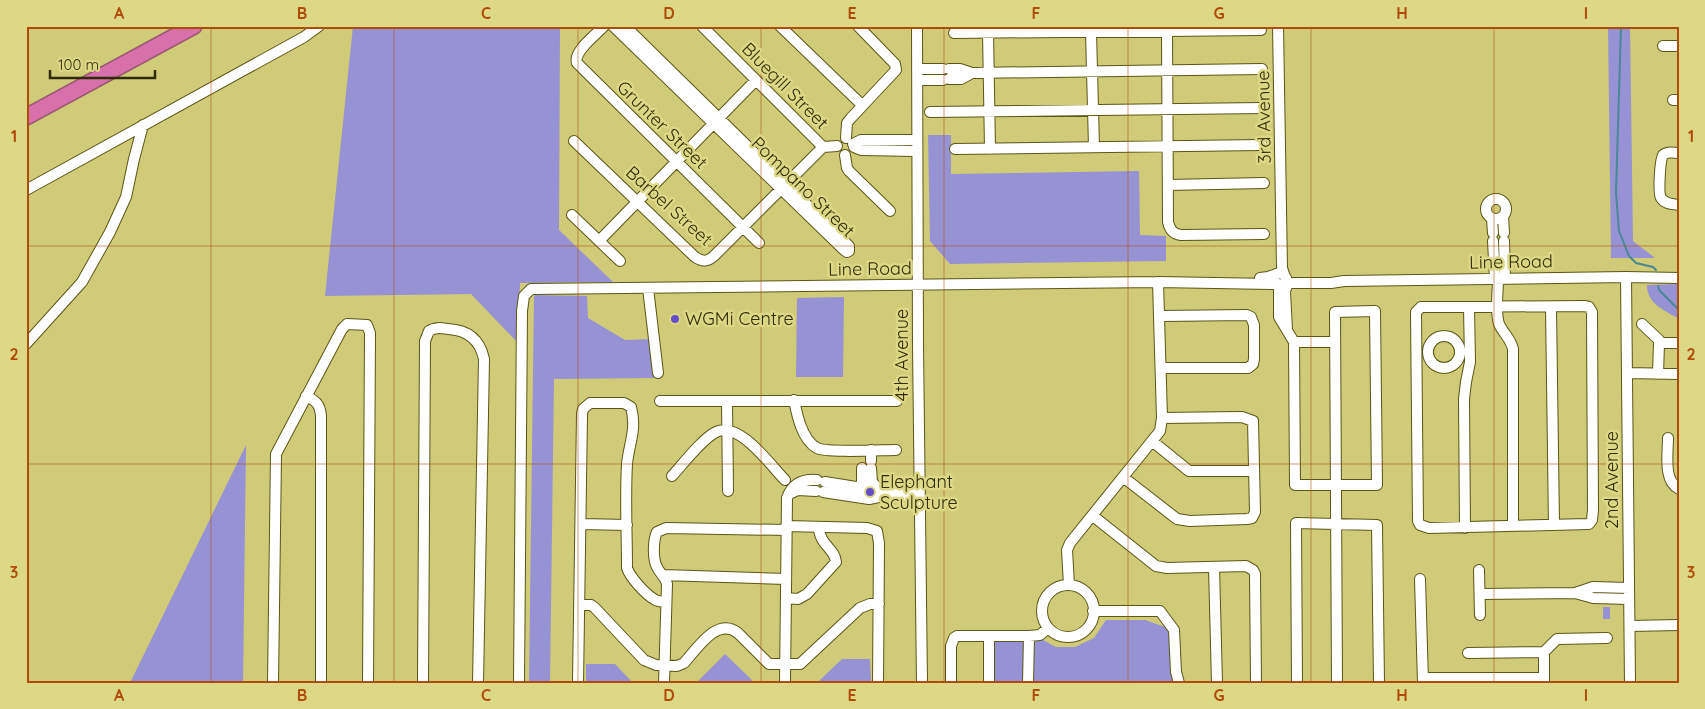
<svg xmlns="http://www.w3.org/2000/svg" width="1705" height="709" viewBox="0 0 1705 709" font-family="Quicksand,sans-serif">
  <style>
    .green { fill: #9692d4 }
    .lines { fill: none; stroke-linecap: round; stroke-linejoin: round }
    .stream { stroke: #4a8895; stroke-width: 2 }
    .minor-casing { stroke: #5b5716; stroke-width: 12 }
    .highway-casing { stroke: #9c5972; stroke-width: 18 }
    .minor { stroke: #fff; stroke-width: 10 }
    .highway { stroke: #d871ab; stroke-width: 15 }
    .grid { fill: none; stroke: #b04c0b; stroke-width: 1; stroke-opacity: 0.55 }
    .poi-dot { fill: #654fc8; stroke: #dcd885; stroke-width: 2 }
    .labels { text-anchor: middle; stroke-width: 5; stroke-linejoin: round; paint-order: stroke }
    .street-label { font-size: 18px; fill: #2e2c08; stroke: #dcd885 }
    .poi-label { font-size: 18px; fill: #2e2c08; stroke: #dcd885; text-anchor: start }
    .neatline { fill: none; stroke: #b04c0b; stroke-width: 2 }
    .grid-label { font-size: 16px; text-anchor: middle; font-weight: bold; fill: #b04c0b }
  </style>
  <rect width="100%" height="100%" fill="#cfcb78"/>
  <path class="green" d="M353,26H560L559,230L613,282L520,283L518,343L471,294L325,296Z
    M1608,26H1630L1633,241L1655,258H1611Z
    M928,135H951V174L1139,171L1140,235L1166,236V261L950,264L930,241Z
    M1679,284V319C1664,310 1647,304 1647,285Z
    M534,295L587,296L588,318L625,340L650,339L656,378L554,379L550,683H529Z
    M844,297L843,377H796L797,298Z
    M246,445L243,683H130Z
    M1603,607H1610V619H1603Z
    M1106,620H1145L1168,628L1173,683H1032V641L1043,640L1056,647H1075L1094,638Z
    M993,640H1025V683H993Z
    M725,654L755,683H696Z
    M842,659H870L871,681H819Z
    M586,664H615L633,683H586Z"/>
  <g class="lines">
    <path class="stream" d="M1621,26L1616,193L1619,231L1629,256L1636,263L1653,267L1656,270
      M1658,286L1659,290L1679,310"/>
    <g class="minor-casing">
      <path id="minor" d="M604,26C596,35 573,51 577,63L759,243
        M613,26L844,250L847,252L849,251V246L625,26
        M702,26L823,147
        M780,26L862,105
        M917,26L918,345L922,683
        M1278,26L1282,268L1284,274
        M1167,31L1168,222C1170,230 1173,234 1181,235L1264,234
        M988,32L990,149
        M1091,32L1094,147
        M954,33L1261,30
        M1663,46H1679
        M918,69H943
        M949,69H960L972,73L1262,69
        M949,79H961L972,73
        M918,80H943
        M1673,100H1679
        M930,112L1263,108
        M846,138L847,123L851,118L896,70L895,64L858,26
        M574,141L695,257C703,262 707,262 714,256L823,147L837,146
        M853,144L861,140H917
        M854,147L861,150L917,151
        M955,149L1262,145
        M1679,153C1674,153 1667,151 1663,155C1660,160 1658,193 1661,198C1665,204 1672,204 1679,205
        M845,155L847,168L849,171L890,211
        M1168,185L1264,183
        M26,190L304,37L319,26
        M1486 209a10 10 0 1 1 20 0a10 10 0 1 1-20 0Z
        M572,215L620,261
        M1503,216L1504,233
        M1492,219L1493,233
        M599,241L756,80
        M1493,241L1495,279
        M1504,241L1505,279
        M1626,277L1630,683
        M1260,278L1268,277L1282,272L1286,278L1285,283L1281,285L1277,284L1274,280L1275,275
        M1498,279C1498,292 1495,312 1499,324C1503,333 1511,339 1513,349V526
        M1279,285V317L1294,342L1295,485H1377L1375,311L1335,312L1337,683
        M1287,286L1285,291L1287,330
        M648,288L658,373
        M1285,291V283H1331L1344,281L1626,277L1679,278
        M1584,306L1589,307L1592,312L1593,510L1592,520L1589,524L1429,528L1420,525L1418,521L1416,312L1421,307H1426Z
        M1551,307L1554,525
        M1161,316L1247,315L1251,317L1254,325V359L1253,364L1248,368H1161
        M1642,324L1659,340V343
        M1428 352a16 16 0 1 1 32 0a16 16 0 1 1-32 0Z
        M1294,342H1335
        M26,344L82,282L110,232L126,197L134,159L143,125
        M1628,373L1679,374
        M1658,374L1659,343H1679
        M306,396C316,401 320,404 321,416V683
        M794,400C797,415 802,440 817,448C826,453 883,450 896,450
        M660,401H897
        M727,401L728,491
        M1668,438C1668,454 1663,481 1679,489
        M1152,441L1189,471H1254
        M871,450V461
        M862,468V491
        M871,468L872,482L876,486
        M672,476C682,465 703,438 716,432C740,421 770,465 785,480
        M1123,477L1177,519L1190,521L1247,519L1252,518L1255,512L1253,421L1242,417L1162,418
        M825,482L856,487L868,485L883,489H919
        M823,492L869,499L884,496H920
        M789,494L798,490L816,491
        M1093,516L1156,566L1167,568L1246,566L1253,570L1255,574L1256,683
        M581,524L627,525
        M786,526L867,528L877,531L879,543L878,683
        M1465,528L1464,399L1466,382L1470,362L1469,307
        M1214,567L1217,683
        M1479,570L1480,615
        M663,575L786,579
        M1420,579L1423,683
        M1069,585L1067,550L1070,543L1160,431L1162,418L1158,282
        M1042 611a26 26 0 1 1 52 0a26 26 0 1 1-52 0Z
        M1575,593L1593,587L1629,588
        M1480,594L1575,593L1593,598L1629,599
        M786,598L798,599L807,594L836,562C835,548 819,545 819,527
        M580,605H591L595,608L644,660L656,665L677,666L684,663C697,649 717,616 738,633L769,664H800L860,608L870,604H879
        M1093,611H1160L1174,630L1176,672L1179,683
        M1630,626L1679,625
        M989,636V683
        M1468,653L1544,652
        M1423,678H1544
        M273,683L276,454L342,329L347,324L367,325L370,333L368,683
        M423,683L425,341L429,331C435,327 441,328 448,329C468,330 480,340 484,359L478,683
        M519,683L522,311L524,296L531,289L1158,282L1277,284
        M578,683L582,414L583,409L590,403H624L631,407C637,430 629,443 627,464C625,498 627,533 627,568C630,577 645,594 654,599C657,602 661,601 666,602
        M664,683L667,584C665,576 659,573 656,565C653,557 653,540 657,532L666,528L786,530
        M785,683L787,498C792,484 803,479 817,480
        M951,683V646L954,638L957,636H1029
        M1028,683L1029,636L1040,635L1048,628
        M1297,683L1296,523L1377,525L1379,683
        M1544,683V652L1557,639L1607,638"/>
    </g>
    <g class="highway-casing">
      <path id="highway" d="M26,117L194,26"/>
    </g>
    <use href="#minor" class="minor"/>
    <use href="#highway" class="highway"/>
  </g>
  <path class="grid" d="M211,26V683M394,26V683M578,26V683M761,26V683M944,26V683M1128,26V683M1311,26V683M1494,26V683M26,246H1679M26,464H1679"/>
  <g class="poi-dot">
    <circle cx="675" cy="319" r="5"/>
    <circle cx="870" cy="492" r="5"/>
  </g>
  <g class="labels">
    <g class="street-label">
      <text transform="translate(785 86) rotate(45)" y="6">Bluegill Street</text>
      <text transform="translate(1264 117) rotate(-91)" y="6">3rd Avenue</text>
      <text transform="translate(662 125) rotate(44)" y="6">Grunter Street</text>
      <text transform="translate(803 187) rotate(44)" y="6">Pompano Street</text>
      <text transform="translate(669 206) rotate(42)" y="6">Barbel Street</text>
      <text transform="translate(1511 262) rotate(-1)" y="6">Line Road</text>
      <text transform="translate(870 269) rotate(-1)" y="6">Line Road</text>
      <text transform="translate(902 355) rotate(-90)" y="6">4th Avenue</text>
      <text transform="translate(1612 480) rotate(-90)" y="6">2nd Avenue</text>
    </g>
    <g class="poi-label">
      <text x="685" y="325">WGMi Centre</text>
      <text x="880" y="488">Elephant<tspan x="880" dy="21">Sculpture</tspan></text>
    </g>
  </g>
  <rect width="1705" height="709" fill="none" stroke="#dcd885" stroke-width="55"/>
  <path d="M50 70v8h105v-8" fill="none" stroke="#2e2c08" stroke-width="2.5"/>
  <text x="58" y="70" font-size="15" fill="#2e2c08" stroke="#dcd885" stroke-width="4" paint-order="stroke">100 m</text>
  <rect x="28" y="28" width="1650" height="654" class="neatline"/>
  <g class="grid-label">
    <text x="119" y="19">A</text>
    <text x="302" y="19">B</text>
    <text x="486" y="19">C</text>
    <text x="669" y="19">D</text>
    <text x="852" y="19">E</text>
    <text x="1036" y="19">F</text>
    <text x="1219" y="19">G</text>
    <text x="1402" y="19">H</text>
    <text x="1586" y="19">I</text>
    <text x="14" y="142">1</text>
    <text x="1691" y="142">1</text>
    <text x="14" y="360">2</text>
    <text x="1691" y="360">2</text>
    <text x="14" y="578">3</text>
    <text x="1691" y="578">3</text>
    <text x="119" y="701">A</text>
    <text x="302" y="701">B</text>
    <text x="486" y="701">C</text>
    <text x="669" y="701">D</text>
    <text x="852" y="701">E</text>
    <text x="1036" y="701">F</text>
    <text x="1219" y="701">G</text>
    <text x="1402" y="701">H</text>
    <text x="1586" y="701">I</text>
  </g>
</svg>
